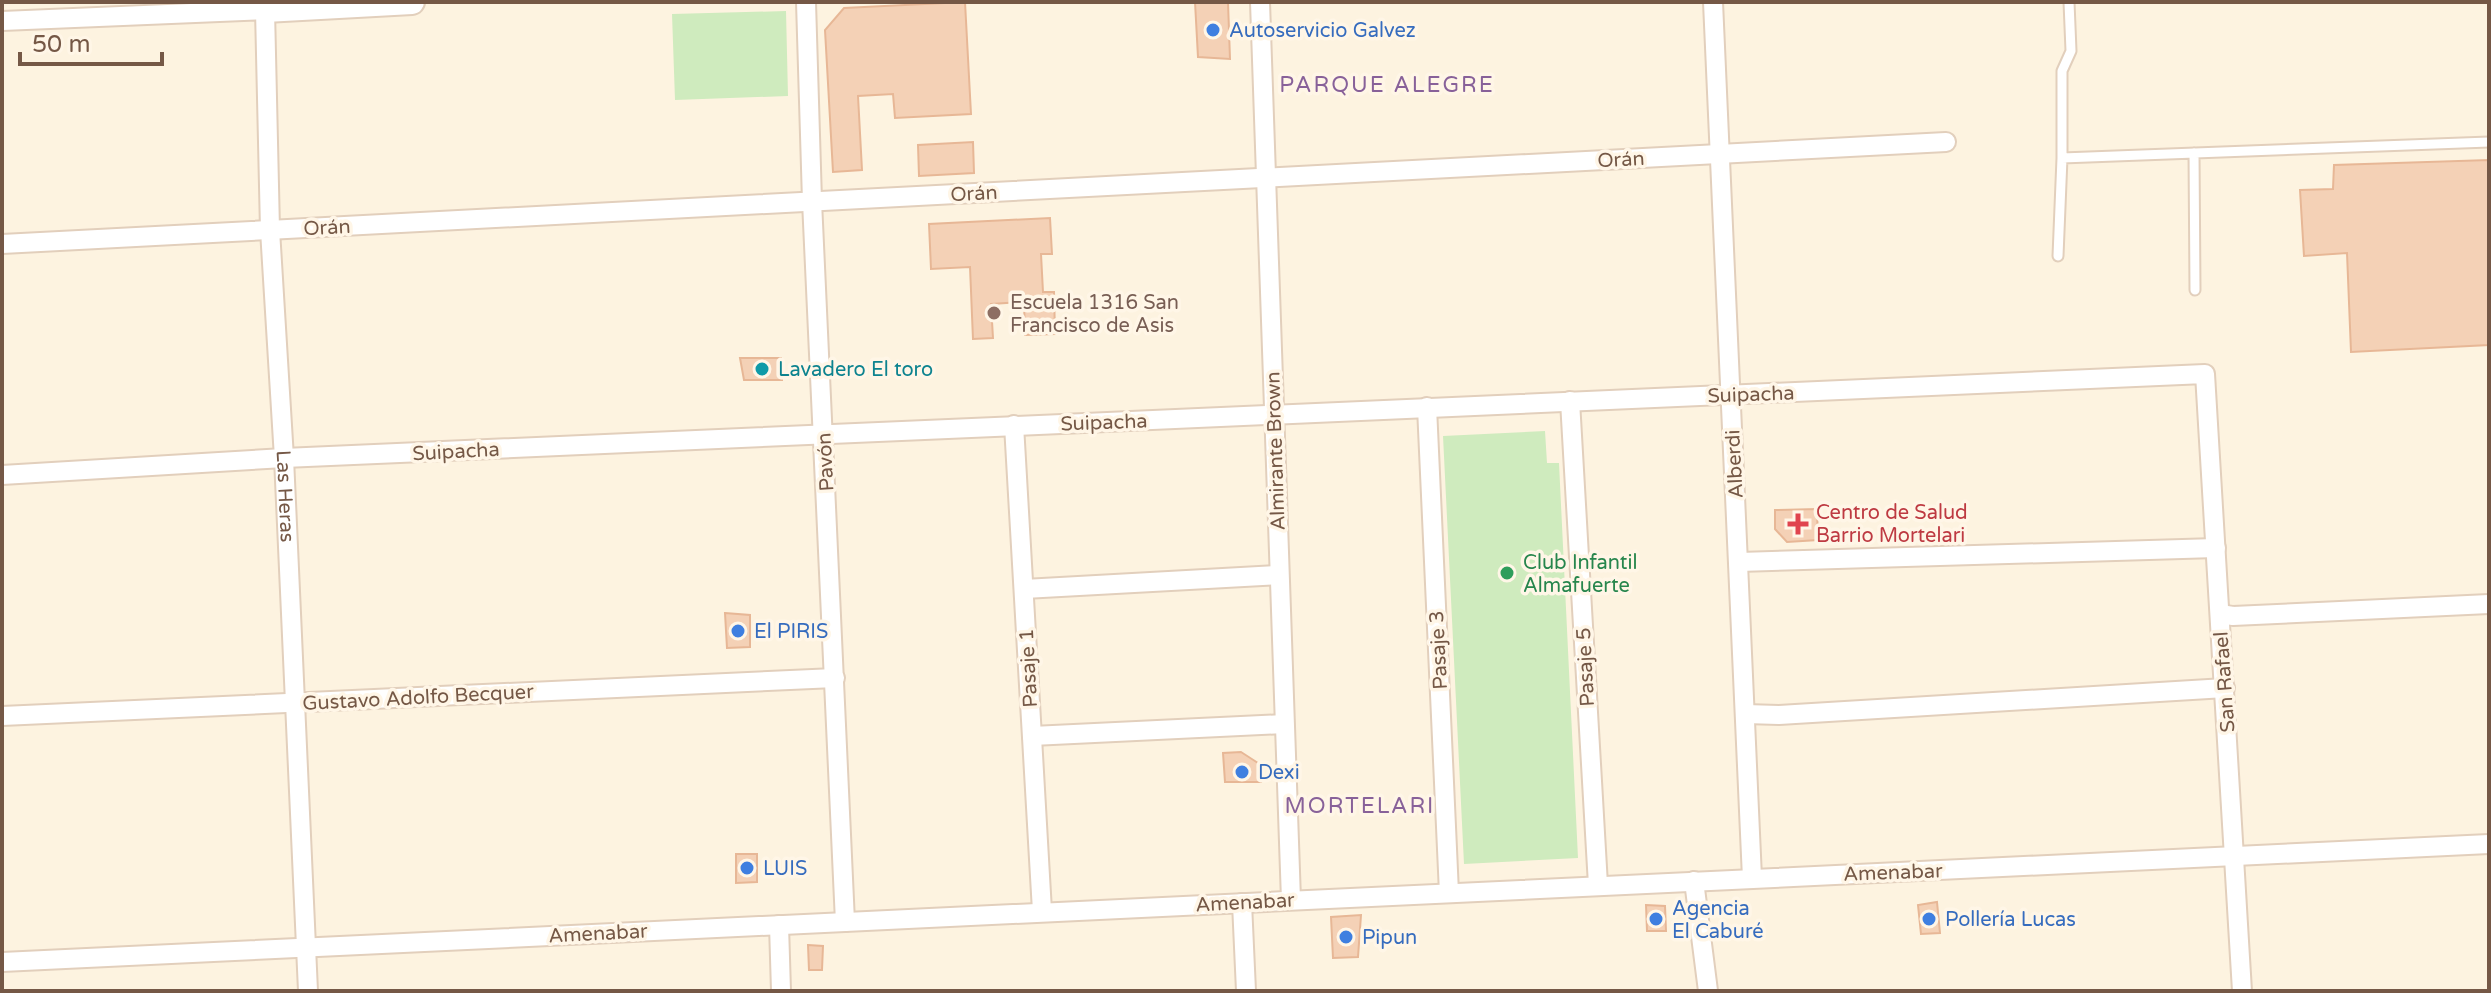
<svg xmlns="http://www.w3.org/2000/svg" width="2491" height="993" viewBox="0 0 2491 993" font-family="'Varela Round',sans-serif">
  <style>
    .green { fill: #cfebbe }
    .building { fill: #f4d1b6; stroke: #e7b796; stroke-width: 2 }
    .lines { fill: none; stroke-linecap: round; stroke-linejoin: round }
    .service-casing { stroke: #e2cfbc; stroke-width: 13 }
    .minor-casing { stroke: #e2cfbc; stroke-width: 22 }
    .tertiary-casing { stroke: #e2cfbc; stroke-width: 28 }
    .service { stroke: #fff; stroke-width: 9 }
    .minor { stroke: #fff; stroke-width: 18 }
    .tertiary { stroke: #fff; stroke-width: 24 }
    .shop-dot { fill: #3f7fe0; stroke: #fff6e7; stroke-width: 3 }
    .education-dot { fill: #8d6e63; stroke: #fff6e7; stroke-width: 3 }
    .culture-dot { fill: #0f9aa8; stroke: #fff6e7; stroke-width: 3 }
    .health-dot { fill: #e0444e; stroke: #fff6e7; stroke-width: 3 }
    .leisure-dot { fill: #2e9e5b; stroke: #fff6e7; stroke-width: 3 }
    .labels { text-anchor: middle; stroke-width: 7; stroke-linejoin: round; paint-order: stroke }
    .shop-label { font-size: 20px; fill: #366cbe; stroke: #fff6e7; text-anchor: start }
    .street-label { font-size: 20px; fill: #755846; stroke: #fff6e7 }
    .education-label { font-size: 20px; fill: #785e54; stroke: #fff6e7; text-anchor: start }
    .culture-label { font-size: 20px; fill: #0d838f; stroke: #fff6e7; text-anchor: start }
    .health-label { font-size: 20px; fill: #be3a42; stroke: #fff6e7; text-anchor: start }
    .leisure-label { font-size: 20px; fill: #27864d; stroke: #fff6e7; text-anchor: start }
    .neighbourhood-label { font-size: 22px; letter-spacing: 2px; fill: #886199; stroke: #fff6e7 }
  </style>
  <rect width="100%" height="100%" fill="#fdf3e0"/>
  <path class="green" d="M786,11L788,96L675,100L672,14Z
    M1545,431L1547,463H1559L1578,858L1464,864L1443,436Z"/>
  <path class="building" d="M965,2L971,114L895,118L893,94L858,96L862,170L833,172L825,30L844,8Z
    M1195,2H1228L1230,59L1198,57Z
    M973,142L974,173L919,176L918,145Z
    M2489,160V345L2351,352L2347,253L2304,256L2300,190L2333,189L2334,165Z
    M1050,218L1052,254H1041L1043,292H1054L1055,334L1025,335L1024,302L991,304L993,338L973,339L970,267L931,269L929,224Z
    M740,358H781L782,380H744Z
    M1817,509L1818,540L1787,542L1775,529V510Z
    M725,613L750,615V647L727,648Z
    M1241,752L1258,763L1261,782H1225L1223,753Z
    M736,854H757V882L736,883Z
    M1937,902L1940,933L1921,934L1918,905Z
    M1646,905L1665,906L1666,931H1647Z
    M1361,915L1358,957L1333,958L1331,917Z
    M808,945L823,946L822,970H809Z"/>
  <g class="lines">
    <g class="service-casing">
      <path id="service" d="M2069,2L2071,51L2062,71V158L2489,142
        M2194,153L2195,290
        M2058,256L2062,158"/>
    </g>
    <g class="minor-casing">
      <g id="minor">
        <path d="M806,2L812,201L845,922"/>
        <path d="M1260,2L1291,900"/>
        <path d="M1713,2L1752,878"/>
        <path id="s1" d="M2,21L265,10L270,230L284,458L308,991"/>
        <path d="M2,244L1946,142"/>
        <path d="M1570,401L1598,885"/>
        <path d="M1427,407L1449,893"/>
        <path d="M1014,425L1042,911"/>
        <path d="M2,475L284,458L2205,374L2242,991"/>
        <path d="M1739,562L2216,548"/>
        <path d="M1024,589L1279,575"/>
        <path d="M2220,614L2233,616L2489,604"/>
        <path d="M1745,714L1779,715L2225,688"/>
        <path d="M2,716L835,678"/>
        <path d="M1032,736L1284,724"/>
        <path d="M1694,881L1708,991"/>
        <path d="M1242,903L1246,991"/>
        <path d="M779,925L781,991"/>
        <path d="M2,962L2489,844"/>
      </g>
    </g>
    <g class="tertiary-casing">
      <path id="tertiary" d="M265,2V10L412,2"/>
    </g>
    <use href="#service" class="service"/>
    <use href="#minor" class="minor"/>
    <use href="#tertiary" class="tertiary"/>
  </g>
  <g class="shop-dot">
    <circle cx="1213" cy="30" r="8"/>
    <circle cx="738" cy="631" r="8"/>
    <circle cx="1242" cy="772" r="8"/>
    <circle cx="747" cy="868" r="8"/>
    <circle cx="1656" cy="919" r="8"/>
    <circle cx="1929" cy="919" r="8"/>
    <circle cx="1346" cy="937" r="8"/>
  </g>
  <circle class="education-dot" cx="994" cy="313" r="8"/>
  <circle class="culture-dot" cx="762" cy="369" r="8"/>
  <path class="health-dot" d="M1794 512h8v8h8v8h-8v8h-8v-8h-8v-8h8z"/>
  <circle class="leisure-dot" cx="1507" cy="573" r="8"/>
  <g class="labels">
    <g class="shop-label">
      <text x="1229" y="37">Autoservicio Galvez</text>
      <text x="754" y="638">El PIRIS</text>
      <text x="1258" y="779">Dexi</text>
      <text x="763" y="875">LUIS</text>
      <text x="1672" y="915">Agencia<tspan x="1672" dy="23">El Caburé</tspan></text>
      <text x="1945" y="926">Pollería Lucas</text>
      <text x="1362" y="944">Pipun</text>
    </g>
    <g class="street-label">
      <text transform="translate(1621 159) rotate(-3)" y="7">Orán</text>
      <text transform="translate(974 193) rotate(-3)" y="7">Orán</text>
      <text transform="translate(327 227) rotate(-3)" y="7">Orán</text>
      <text transform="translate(1751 394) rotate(-2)" y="7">Suipacha</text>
      <text transform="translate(1104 422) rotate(-2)" y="7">Suipacha</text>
      <text transform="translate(456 451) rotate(-3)" y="7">Suipacha</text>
      <text transform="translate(1275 451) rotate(-92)" y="7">Almirante Brown</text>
      <text transform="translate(825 462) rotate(-93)" y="7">Pavón</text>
      <text transform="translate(1734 464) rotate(-93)" y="7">Alberdi</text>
      <text dy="7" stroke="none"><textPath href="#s1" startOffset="750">Las Heras</textPath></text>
      <text transform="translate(1438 650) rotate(-93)" y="7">Pasaje 3</text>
      <text transform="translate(1585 667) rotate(-93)" y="7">Pasaje 5</text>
      <text transform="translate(1028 668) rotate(-93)" y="7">Pasaje 1</text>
      <text transform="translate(2224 682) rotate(-94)" y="7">San Rafael</text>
      <text transform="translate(418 697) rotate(-3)" y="7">Gustavo Adolfo Becquer</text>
      <text transform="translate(1893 872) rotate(-2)" y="7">Amenabar</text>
      <text transform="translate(1245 902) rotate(-3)" y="7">Amenabar</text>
      <text transform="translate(598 933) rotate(-3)" y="7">Amenabar</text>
    </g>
    <g class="education-label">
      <text x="1010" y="309">Escuela 1316 San<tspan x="1010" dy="23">Francisco de Asis</tspan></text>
    </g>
    <g class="culture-label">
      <text x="778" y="376">Lavadero El toro</text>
    </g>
    <g class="health-label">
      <text x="1816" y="519">Centro de Salud<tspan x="1816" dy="23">Barrio Mortelari</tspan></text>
    </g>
    <g class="leisure-label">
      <text x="1523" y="569">Club Infantil<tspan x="1523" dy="23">Almafuerte</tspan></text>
    </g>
    <g class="neighbourhood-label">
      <text x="1387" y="92">PARQUE ALEGRE</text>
      <text x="1360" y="813">MORTELARI</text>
    </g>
  </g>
  <rect width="2491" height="993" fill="none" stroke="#755846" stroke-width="8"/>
  <path d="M20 52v12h142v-12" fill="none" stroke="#755846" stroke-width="4"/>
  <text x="32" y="52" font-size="24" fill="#755846" stroke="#fff6e7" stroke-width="6" paint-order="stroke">50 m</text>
</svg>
